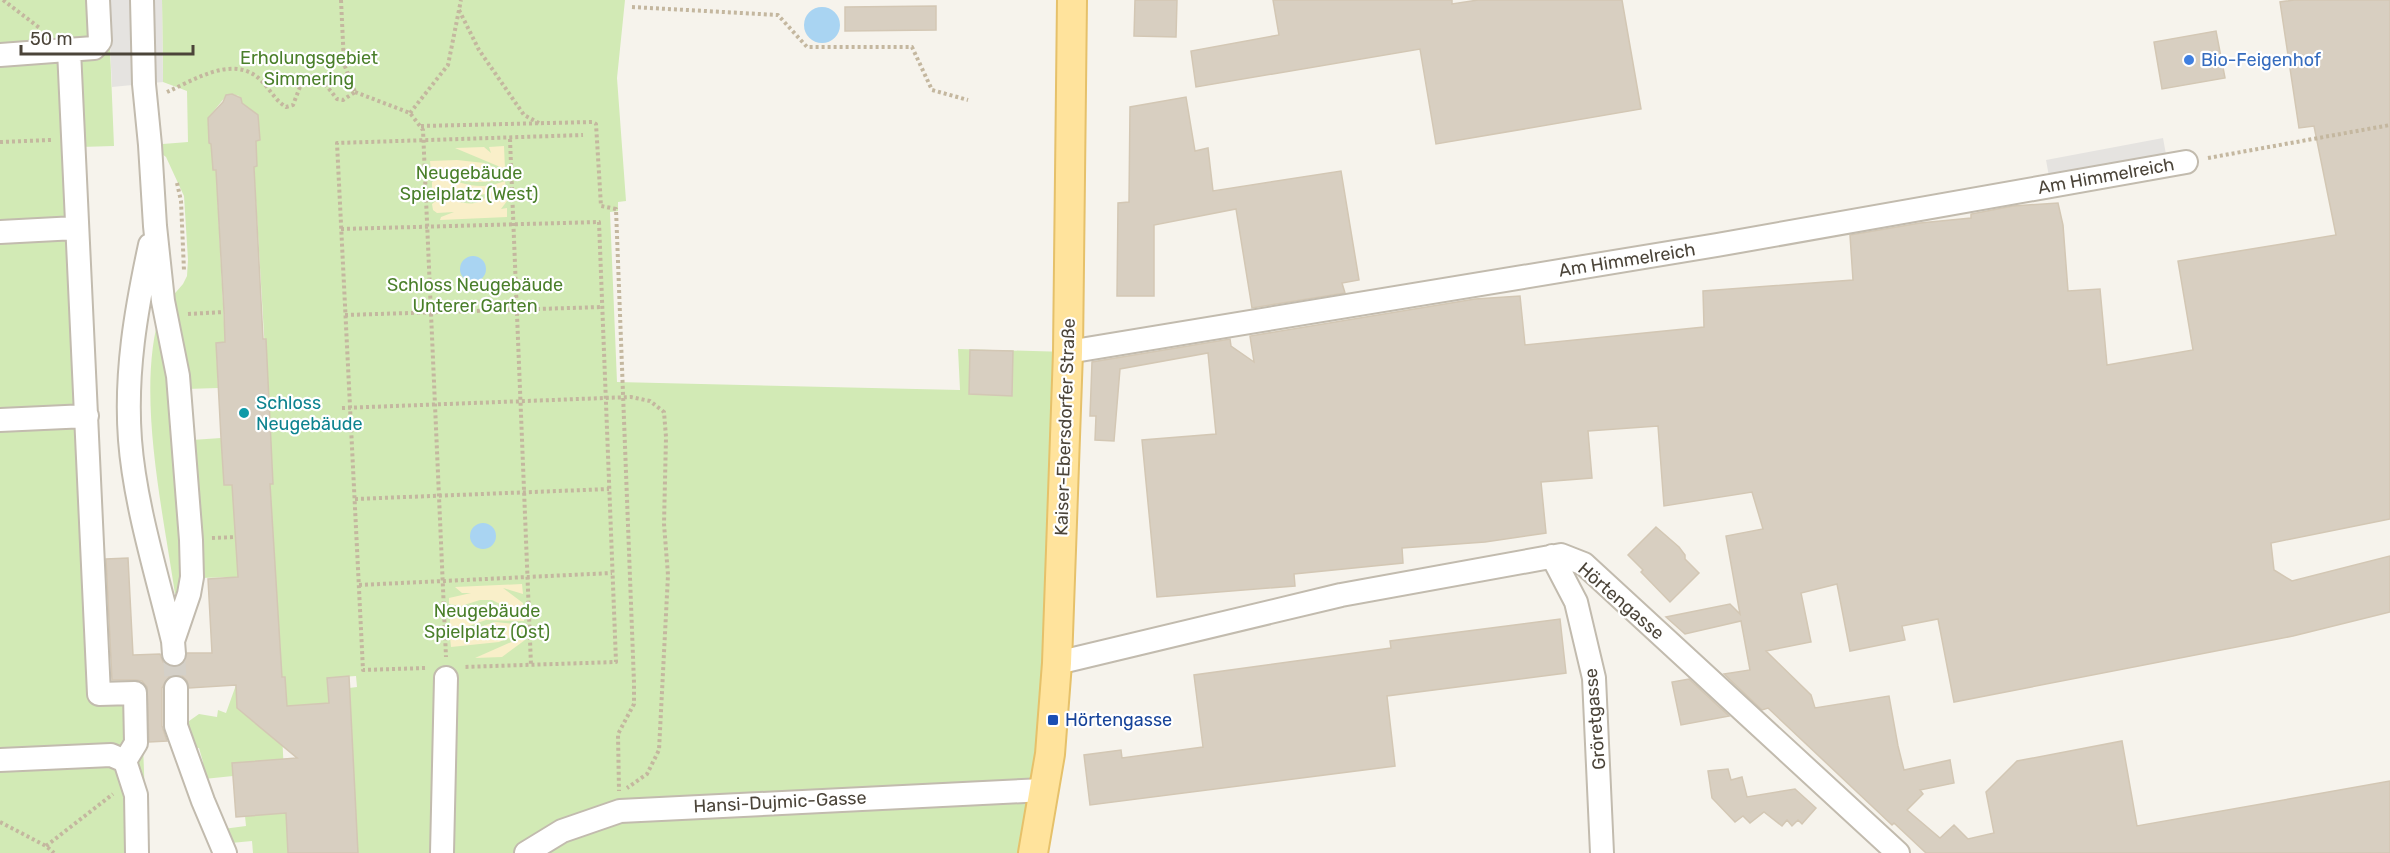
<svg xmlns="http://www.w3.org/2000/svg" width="2390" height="853" viewBox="0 0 2390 853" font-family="Rubik,sans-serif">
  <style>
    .green { fill: #d2eab5 }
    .sand { fill: #f9efc9 }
    .parking { fill: #e5e3e0 }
    .water { fill: #a9d4f2 }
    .building { fill: #d8cfc1; stroke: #d3c7b4; stroke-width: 1.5 }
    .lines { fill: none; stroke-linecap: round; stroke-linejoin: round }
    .minor-tunnel { stroke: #d4d0c8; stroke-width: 22; stroke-dasharray: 22 11; stroke-linecap: butt }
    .minor-casing { stroke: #c2bbae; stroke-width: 26 }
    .major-casing { stroke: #e6c16a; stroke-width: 32 }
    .path { stroke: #c4b79f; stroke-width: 4; stroke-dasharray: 3 3; stroke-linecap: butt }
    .minor { stroke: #fff; stroke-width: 22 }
    .major { stroke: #ffe39c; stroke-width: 28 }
    .shop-dot { fill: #3f7fe0; stroke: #fff; stroke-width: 2 }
    .culture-dot { fill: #0f9aa8; stroke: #fff; stroke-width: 2 }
    .transit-dot { fill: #1a4fb4; stroke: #fff; stroke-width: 2 }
    .labels { text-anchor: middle; stroke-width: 4.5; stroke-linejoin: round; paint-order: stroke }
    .park-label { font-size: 18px; fill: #4a7f2a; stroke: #fff }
    .shop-label { font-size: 18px; fill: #366cbe; stroke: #fff; text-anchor: start }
    .street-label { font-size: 18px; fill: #4b4439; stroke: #fff }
    .culture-label { font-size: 18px; fill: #0d838f; stroke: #fff; text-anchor: start }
    .transit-label { font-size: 18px; fill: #164399; stroke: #fff; text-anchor: start }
  </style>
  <rect width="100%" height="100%" fill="#f6f3ec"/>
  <path class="green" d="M0,0H108L114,146L80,147L105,691L141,690L147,853H0Z
    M162,0H625L617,78L626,201L618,202V211L610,212L617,382L960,390L958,349L1068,352L1033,853H358L349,688L357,687L356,676L327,678L329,703L287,706L285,678L282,677L270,484H273L254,167L257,166L256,141L260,140L258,115L242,103L239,96L232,94L226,96L208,118L209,143L211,144L216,170L225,342L216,343L218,388L186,389L170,299L183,284L187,276L188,260L184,196L166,157L150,145L188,142L187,91L163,82Z
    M161,310L186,583L175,594C163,510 135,390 161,310Z
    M221,438L224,485H232L238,577L199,578L192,440Z
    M236,685L237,708L264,730L281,713L288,853H253L252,841L231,843L223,829L246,826L245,816L236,817L233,776L204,779L198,765L203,762L199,748L190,749L182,726L199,714L217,717L218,710L226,713Z"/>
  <path class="sand" d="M504,146L505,169L455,148L484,147L491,153L489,147Z
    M457,160L484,163L505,172L506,178C477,186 458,181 431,172L430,161Z
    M441,177C467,184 478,191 505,181L507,201L501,209L507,208V217L440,220L441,217L454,212L437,213L433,210L432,204C448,190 469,215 487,196L485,194L465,198L432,191V182Z
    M522,584L523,594L503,588L523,603L524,621L486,620L463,628L450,626V617L486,607L510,609L492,600H480L461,606L449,604V598L471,593H462L455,587Z
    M495,622L524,625V631L499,642L451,647L450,637Z
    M525,636V640L502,657L475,658Z"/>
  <path class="parking" d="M108,0H162L163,82L112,87Z
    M2163,138L2167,160L2050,182L2046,160Z"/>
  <path class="water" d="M804 25a18 18 0 1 1 36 0a18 18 0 1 1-36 0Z
    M460 269a13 13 0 1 1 26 0a13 13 0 1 1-26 0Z
    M470 536a13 13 0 1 1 26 0a13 13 0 1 1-26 0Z"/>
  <path class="building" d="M1135,0H1177L1176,37L1134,36Z
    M1273,0H1452V4L1478,0H1622L1641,109L1436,144L1420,49L1196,87L1191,51L1279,35Z
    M2294,0H2390V519L2271,543L2274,570L2292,581L2390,556V612L2293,636L1954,702L1938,619L1902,626L1905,640L1850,651L1837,584L1801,593L1811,642L1766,651L1811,695L1815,708L1889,696L1898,746L1904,770L1950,760L1954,783L1920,790L1923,794L1907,810L1940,838L1954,825L1968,839L1994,833L1986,792L2017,761L2122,741L2137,826L2390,781V853H1926L1894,823L1892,825L1768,708L1762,710L1724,674L1750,670L1741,621L1685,634L1666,617L1730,604L1740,614L1726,536L1763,529L1752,492L1664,506L1658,426L1588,431L1592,478L1541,482L1546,533L1485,542L1402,548L1403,563L1294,574L1295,586L1157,597L1142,440L1216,434L1208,353L1120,369L1114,441L1095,440L1096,416H1090L1092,362L1230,339L1231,346L1254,362L1250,336L1475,299L1520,296L1525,345L1704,327L1703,291L1853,280L1850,235L1920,223L1971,218V214L2013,206L2058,203L2063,225L2068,291L2100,289L2107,365L2193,350L2178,261L2336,235L2314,126L2299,128L2280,2Z
    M936,6V30L845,31V7Z
    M2216,31L2225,78L2162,89L2154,42Z
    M232,94L241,98L242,103L258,115L260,140L256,141L257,166L254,167L263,339H266L273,484H270L282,677H285L287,706L329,703L327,678L349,676L358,853H288L286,813L236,817L232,763L297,758L237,708L236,685L189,688L187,681L182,676L175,675L169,677L162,688V726L167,741L149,742L147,687L142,681L135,680H112L106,559L128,558L133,655L160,654L163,662L174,667L182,665L187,653H212L208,579L238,577L232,485H224L221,438L216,343L225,342L224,312L216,170H213L211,144L209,143L208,118L223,102L226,95Z
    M1186,97L1195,151L1208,148L1213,191L1341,171L1359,280L1342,283L1345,293L1252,308L1236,209L1154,225V296H1117L1118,203L1129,202L1130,107Z
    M970,350L1013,351L1012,396L969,394Z
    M1656,527L1679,547L1685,555V559L1699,573L1670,602L1641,572L1643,570L1628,555Z
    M1560,619L1566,673L1387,696L1395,766L1090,805L1084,755L1121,750L1122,758L1203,747L1194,675L1391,648L1390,641Z
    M1689,679L1729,716L1681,725L1672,682Z
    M1728,769L1731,780L1742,777L1747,797L1795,789L1816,808L1802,824L1798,820L1792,826L1787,820L1782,826L1764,812L1750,823L1743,816L1735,822L1712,798L1708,771Z"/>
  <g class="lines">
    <path class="minor-tunnel" d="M174,654L176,688"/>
    <g class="minor-casing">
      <path id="minor" d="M142,0L144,84L150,145L155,226L163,301L178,376L191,540L192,577L189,594L173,641L174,654
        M69,50L99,694L135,693L136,743L125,761
        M0,55L94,48L100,41L98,0
        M0,232L76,228
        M150,245C136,310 125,373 130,440C135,506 158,578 173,641
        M1068,352L1717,245L2186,162
        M0,420L87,416
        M1552,556L1576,602L1594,678L1602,853
        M1057,663L1341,595L1561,555L1584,564L1898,853
        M176,688V726L203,801L225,853
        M0,760L111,755L125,761L136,795L137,853
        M442,853L446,678
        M526,853L562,831L620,811L1044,790"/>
    </g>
    <g class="major-casing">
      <path id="major" d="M1033,853L1050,754L1057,663L1068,352L1072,0"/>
    </g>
    <path class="path" d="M3,0L41,29
      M341,0L344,64L355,92
      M632,7L778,15L807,47H912L932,90L968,100
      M459,10L479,50L524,115L539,123
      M167,92C194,80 229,57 256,76C268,85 274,100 286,107L293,105L303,79L309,76C322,78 329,89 337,99L343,100L355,92
      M355,92L410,113L423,130L446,657
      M410,113L448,65L461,0
      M421,126L592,122L596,124L601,206L616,209L634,683V704L618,734L619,791
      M510,139L531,665
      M0,142L51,140
      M2208,158L2390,125
      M177,183L181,201L184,271
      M341,229L599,222L616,662L463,667
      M188,314L224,312
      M345,315L602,307
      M342,408L631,397L650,401L664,412L666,437L664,524L668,575L659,750L647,774L627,788
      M355,499L609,489
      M212,538L236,537
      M359,585L612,573
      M425,668L363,670L337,143L583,135
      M0,822L46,846L54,853
      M46,846L113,794"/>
    <use href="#minor" class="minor"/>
    <use href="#major" class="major"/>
  </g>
  <circle class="shop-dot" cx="2189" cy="60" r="6"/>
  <circle class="culture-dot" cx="244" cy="413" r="6"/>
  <rect class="transit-dot" x="1047" y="714" width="12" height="12" rx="3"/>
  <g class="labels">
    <g class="park-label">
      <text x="309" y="64">Erholungsgebiet<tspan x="309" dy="21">Simmering</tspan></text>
      <text x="469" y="179">Neugebäude<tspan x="469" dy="21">Spielplatz (West)</tspan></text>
      <text x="475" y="291">Schloss Neugebäude<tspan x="475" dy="21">Unterer Garten</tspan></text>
      <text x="487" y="617">Neugebäude<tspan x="487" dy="21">Spielplatz (Ost)</tspan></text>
    </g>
    <g class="shop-label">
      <text x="2201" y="66">Bio-Feigenhof</text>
    </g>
    <g class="street-label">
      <text transform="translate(2106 176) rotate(-10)" y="6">Am Himmelreich</text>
      <text transform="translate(1627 260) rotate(-9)" y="6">Am Himmelreich</text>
      <text transform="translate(1065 427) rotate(-88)" y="6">Kaiser-Ebersdorfer Straße</text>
      <text transform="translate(1621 601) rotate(41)" y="6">Hörtengasse</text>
      <text transform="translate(1595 719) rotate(-95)" y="6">Gröretgasse</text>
      <text transform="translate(780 802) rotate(-3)" y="6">Hansi-Dujmic-Gasse</text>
    </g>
    <g class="culture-label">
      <text x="256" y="409">Schloss<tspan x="256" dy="21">Neugebäude</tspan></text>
    </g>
    <g class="transit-label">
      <text x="1065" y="726">Hörtengasse</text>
    </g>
  </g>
  <path d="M21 45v9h172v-9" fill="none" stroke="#4b4439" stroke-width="3"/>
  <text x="30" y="45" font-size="18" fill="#4b4439" stroke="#ffffff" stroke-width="4.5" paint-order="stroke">50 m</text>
</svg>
